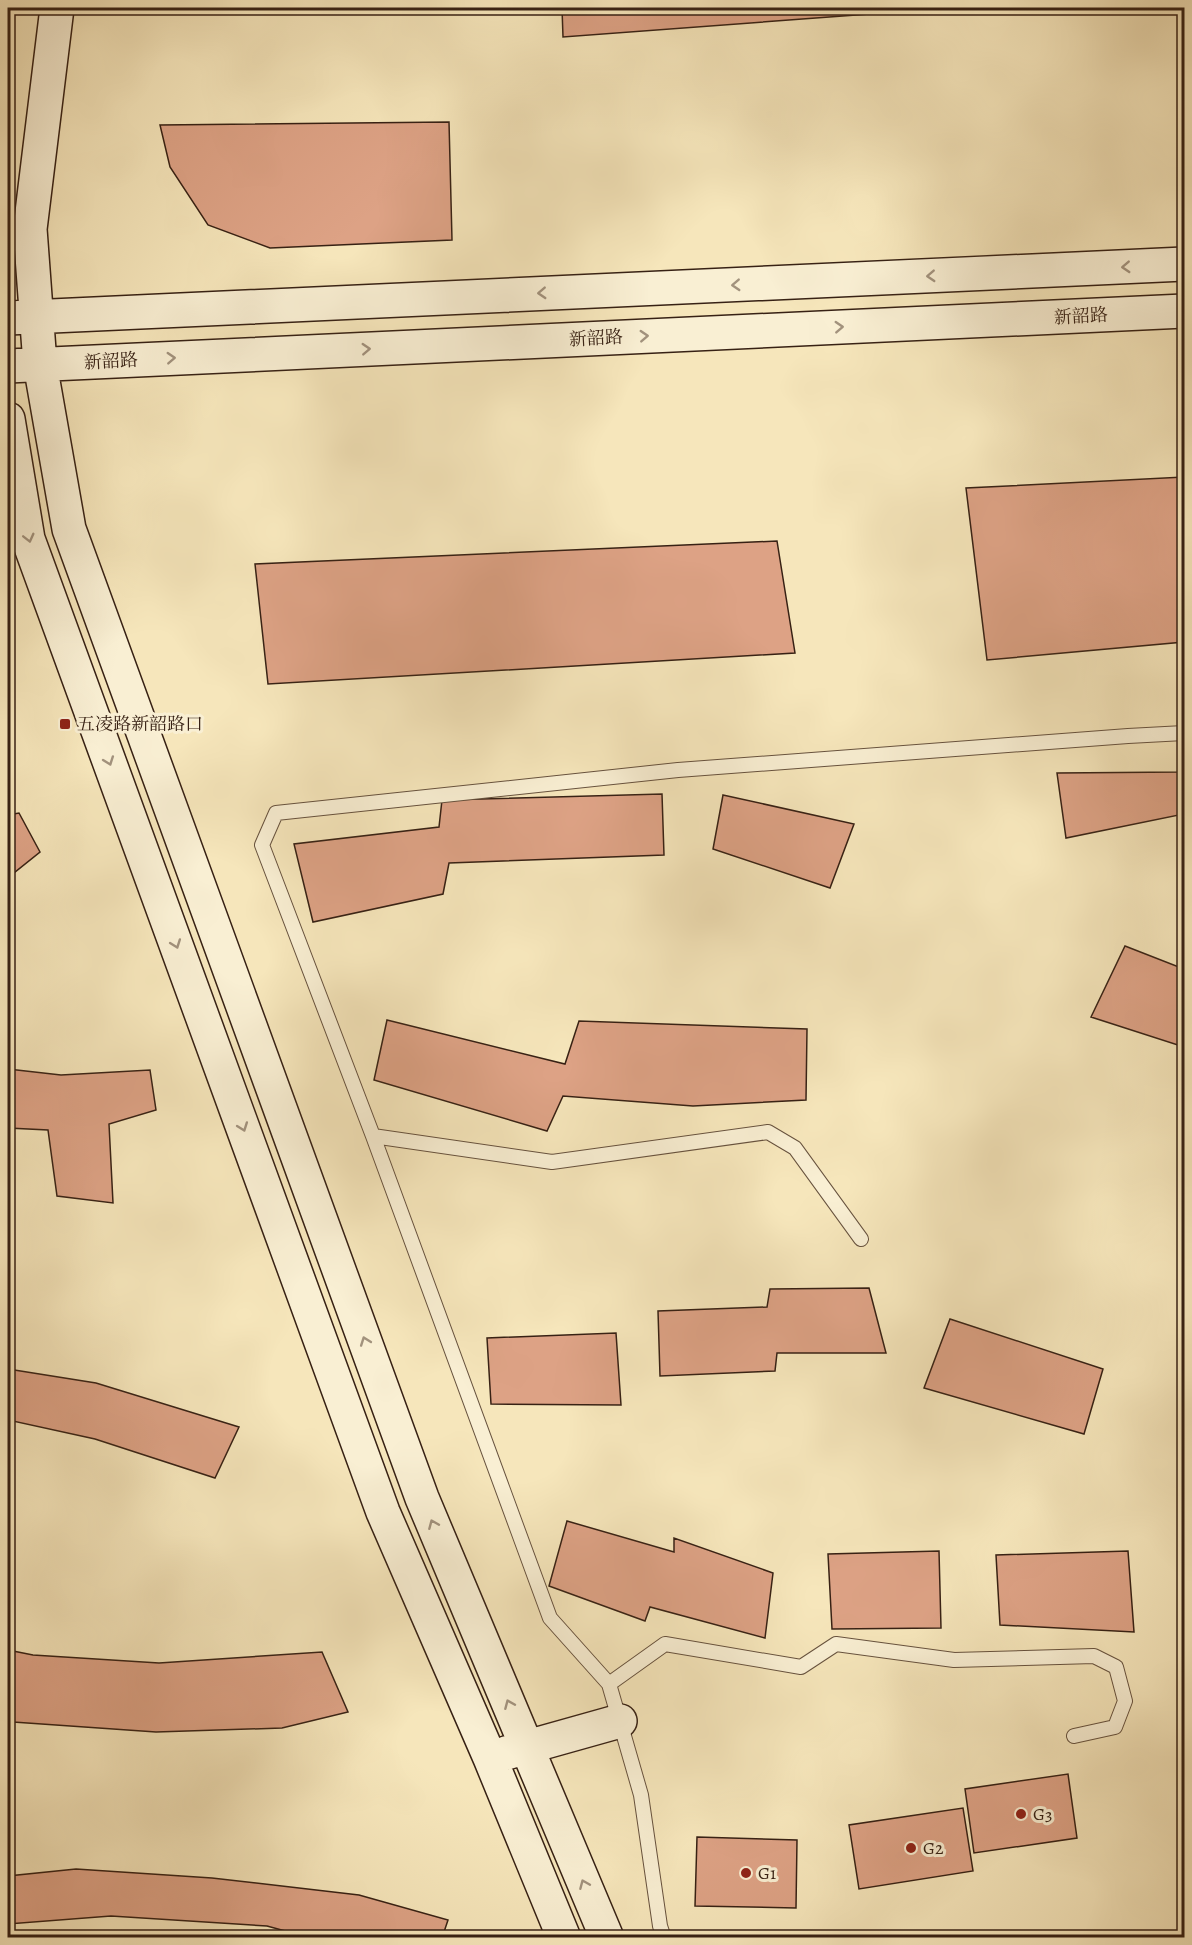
<svg xmlns="http://www.w3.org/2000/svg" width="1192" height="1945" viewBox="0 0 1192 1945" font-family="Alegreya,'Noto Serif SC',serif">
  <style>
    .building { fill: #dda285; stroke: #372114; stroke-width: 1.5 }
    .lines { fill: none; stroke-linecap: round; stroke-linejoin: round }
    .lane-casing { stroke: #67523e; stroke-width: 16 }
    .secondary-casing { stroke: #372114; stroke-width: 36 }
    .lane { stroke: #f9efd3; stroke-width: 14 }
    .secondary { stroke: #f9efd3; stroke-width: 33 }
    .oneway { stroke: #a2927d }
    .poi-dot { fill: #8f2418; stroke: #f9efd3; stroke-width: 2 }
    .labels { text-anchor: middle; stroke-width: 6; stroke-linejoin: round; paint-order: stroke }
    .street-label { font-size: 18px; fill: #372114; stroke: #f9efd3 }
    .poi-label { font-size: 18px; fill: #372114; stroke: #f9efd3; text-anchor: start }
  </style>
  <rect width="100%" height="100%" fill="#f6e6bb"/>
  <filter id="stains"><feTurbulence type="fractalNoise" baseFrequency=".00333" numOctaves="4"/><feColorMatrix values="0 0 0 0 .2 0 0 0 0 .09 0 0 0 0 .02 0 0 0 .5 -.17"/></filter>
  <radialGradient id="worn" r=".72"><stop offset=".6" stop-color="#630" stop-opacity="0"/><stop offset="1" stop-color="#630" stop-opacity=".3"/></radialGradient>
  <path class="building" d="M562,8H923V10L563,37Z
    M449,122L452,240L270,248L208,225L170,167L160,125Z
    M1184,477V642L987,660L966,488Z
    M777,541L795,653L268,684L255,564Z
    M1184,768V814L1066,838L1057,773L1181,772Z
    M662,794L664,855L449,863L443,894L313,922L294,844L439,827L442,800Z
    M723,795L854,824L830,888L713,849Z
    M19,813L40,852L9,877L8,886V815Z
    M1125,946L1184,969V1047L1091,1017Z
    M387,1020L565,1064L579,1021L807,1029L806,1100L693,1106L563,1096L547,1131L374,1080Z
    M8,1069L61,1075L150,1070L156,1110L109,1124L113,1203L57,1196L48,1130L8,1128Z
    M869,1288L886,1353H777L775,1371L660,1376L658,1311L767,1307L770,1289Z
    M950,1319L1103,1369L1084,1434L924,1388Z
    M616,1333L621,1405L491,1404L487,1338Z
    M8,1369L96,1383L239,1427L215,1478L95,1439L8,1420Z
    M567,1521L674,1552V1538L773,1573L765,1638L650,1607L645,1621L549,1586Z
    M939,1551L941,1628L832,1629L828,1554Z
    M1128,1551L1134,1632L1000,1625L996,1555Z
    M8,1650L33,1655L159,1663L322,1652L348,1712L282,1728L156,1732L13,1722L8,1721Z
    M1068,1774L1077,1838L974,1853L965,1789Z
    M963,1808L973,1871L859,1889L849,1825Z
    M697,1837L797,1840L796,1908L695,1906Z
    M76,1869L212,1878L359,1895L448,1920L442,1938H311L267,1926L111,1916L8,1924V1876Z"/>
  <g class="lines">
    <g class="lane-casing">
      <path id="lane" d="M373,1136L552,1162L768,1132L795,1148L861,1239
        M609,1684L665,1644L801,1667L836,1644L954,1660L1094,1656L1116,1667L1125,1701L1115,1727L1074,1736
        M664,1938L660,1926L641,1795L609,1684L550,1618L373,1136L262,845L276,813L678,770L1128,736L1184,733"/>
    </g>
    <g class="secondary-casing">
      <path id="secondary" d="M57,8L30,229L40,364L69,529L422,1498L607,1938
        M8,318L1184,264
        M8,366L1184,311
        M8,419L28,539L383,1512L490,1758L564,1938
        M506,1753L620,1721"/>
    </g>
    <use href="#lane" class="lane"/>
    <use href="#secondary" class="secondary"/>
  </g>
  <defs><path id="oneway-chevron" d="M-2-3.5L2.5 0L-2 3.5" fill="none" stroke-width="1.6" stroke-linecap="round" stroke-linejoin="round" transform="scale(1.5)"/></defs>
  <g class="oneway">
    <use href="#oneway-chevron" transform="translate(1126 267) rotate(177)"/>
    <use href="#oneway-chevron" transform="translate(931 276) rotate(177)"/>
    <use href="#oneway-chevron" transform="translate(736 285) rotate(177)"/>
    <use href="#oneway-chevron" transform="translate(542 293) rotate(177)"/>
    <use href="#oneway-chevron" transform="translate(839 327) rotate(-3)"/>
    <use href="#oneway-chevron" transform="translate(644 336) rotate(-3)"/>
    <use href="#oneway-chevron" transform="translate(366 349) rotate(-3)"/>
    <use href="#oneway-chevron" transform="translate(171 358) rotate(-3)"/>
    <use href="#oneway-chevron" transform="translate(29 538) rotate(76)"/>
    <use href="#oneway-chevron" transform="translate(109 761) rotate(70)"/>
    <use href="#oneway-chevron" transform="translate(176 944) rotate(70)"/>
    <use href="#oneway-chevron" transform="translate(243 1127) rotate(70)"/>
    <use href="#oneway-chevron" transform="translate(365 1341) rotate(-110)"/>
    <use href="#oneway-chevron" transform="translate(433 1524) rotate(-113)"/>
    <use href="#oneway-chevron" transform="translate(509 1704) rotate(-113)"/>
    <use href="#oneway-chevron" transform="translate(584 1884) rotate(-113)"/>
  </g>
  <g class="poi-dot">
    <rect x="59" y="718" width="12" height="12" rx="3"/>
    <circle cx="1021" cy="1814" r="6"/>
    <circle cx="911" cy="1848" r="6"/>
    <circle cx="746" cy="1873" r="6"/>
  </g>
  <g class="labels">
    <g class="street-label">
      <text transform="translate(1081 316) rotate(-3)" y="6">新韶路</text>
      <text transform="translate(596 338) rotate(-3)" y="6">新韶路</text>
      <text transform="translate(111 361) rotate(-3)" y="6">新韶路</text>
    </g>
    <g class="poi-label">
      <text x="77" y="730">五凌路新韶路口</text>
      <text x="1033" y="1820">G3</text>
      <text x="923" y="1854">G2</text>
      <text x="758" y="1879">G1</text>
    </g>
  </g>
  <rect width="1192" height="1945" fill="none" stroke="#f6e6bb" stroke-width="30"/>
  <rect x="9" y="9" width="1174" height="1927" fill="none" stroke="#372114" stroke-width="3"/>
  <rect x="15" y="15" width="1162" height="1915" fill="none" stroke="#372114" stroke-width="1.5"/>
  <rect width="100%" height="100%" filter="url(#stains)"/>
  <rect width="100%" height="100%" fill="url(#worn)"/>
</svg>
